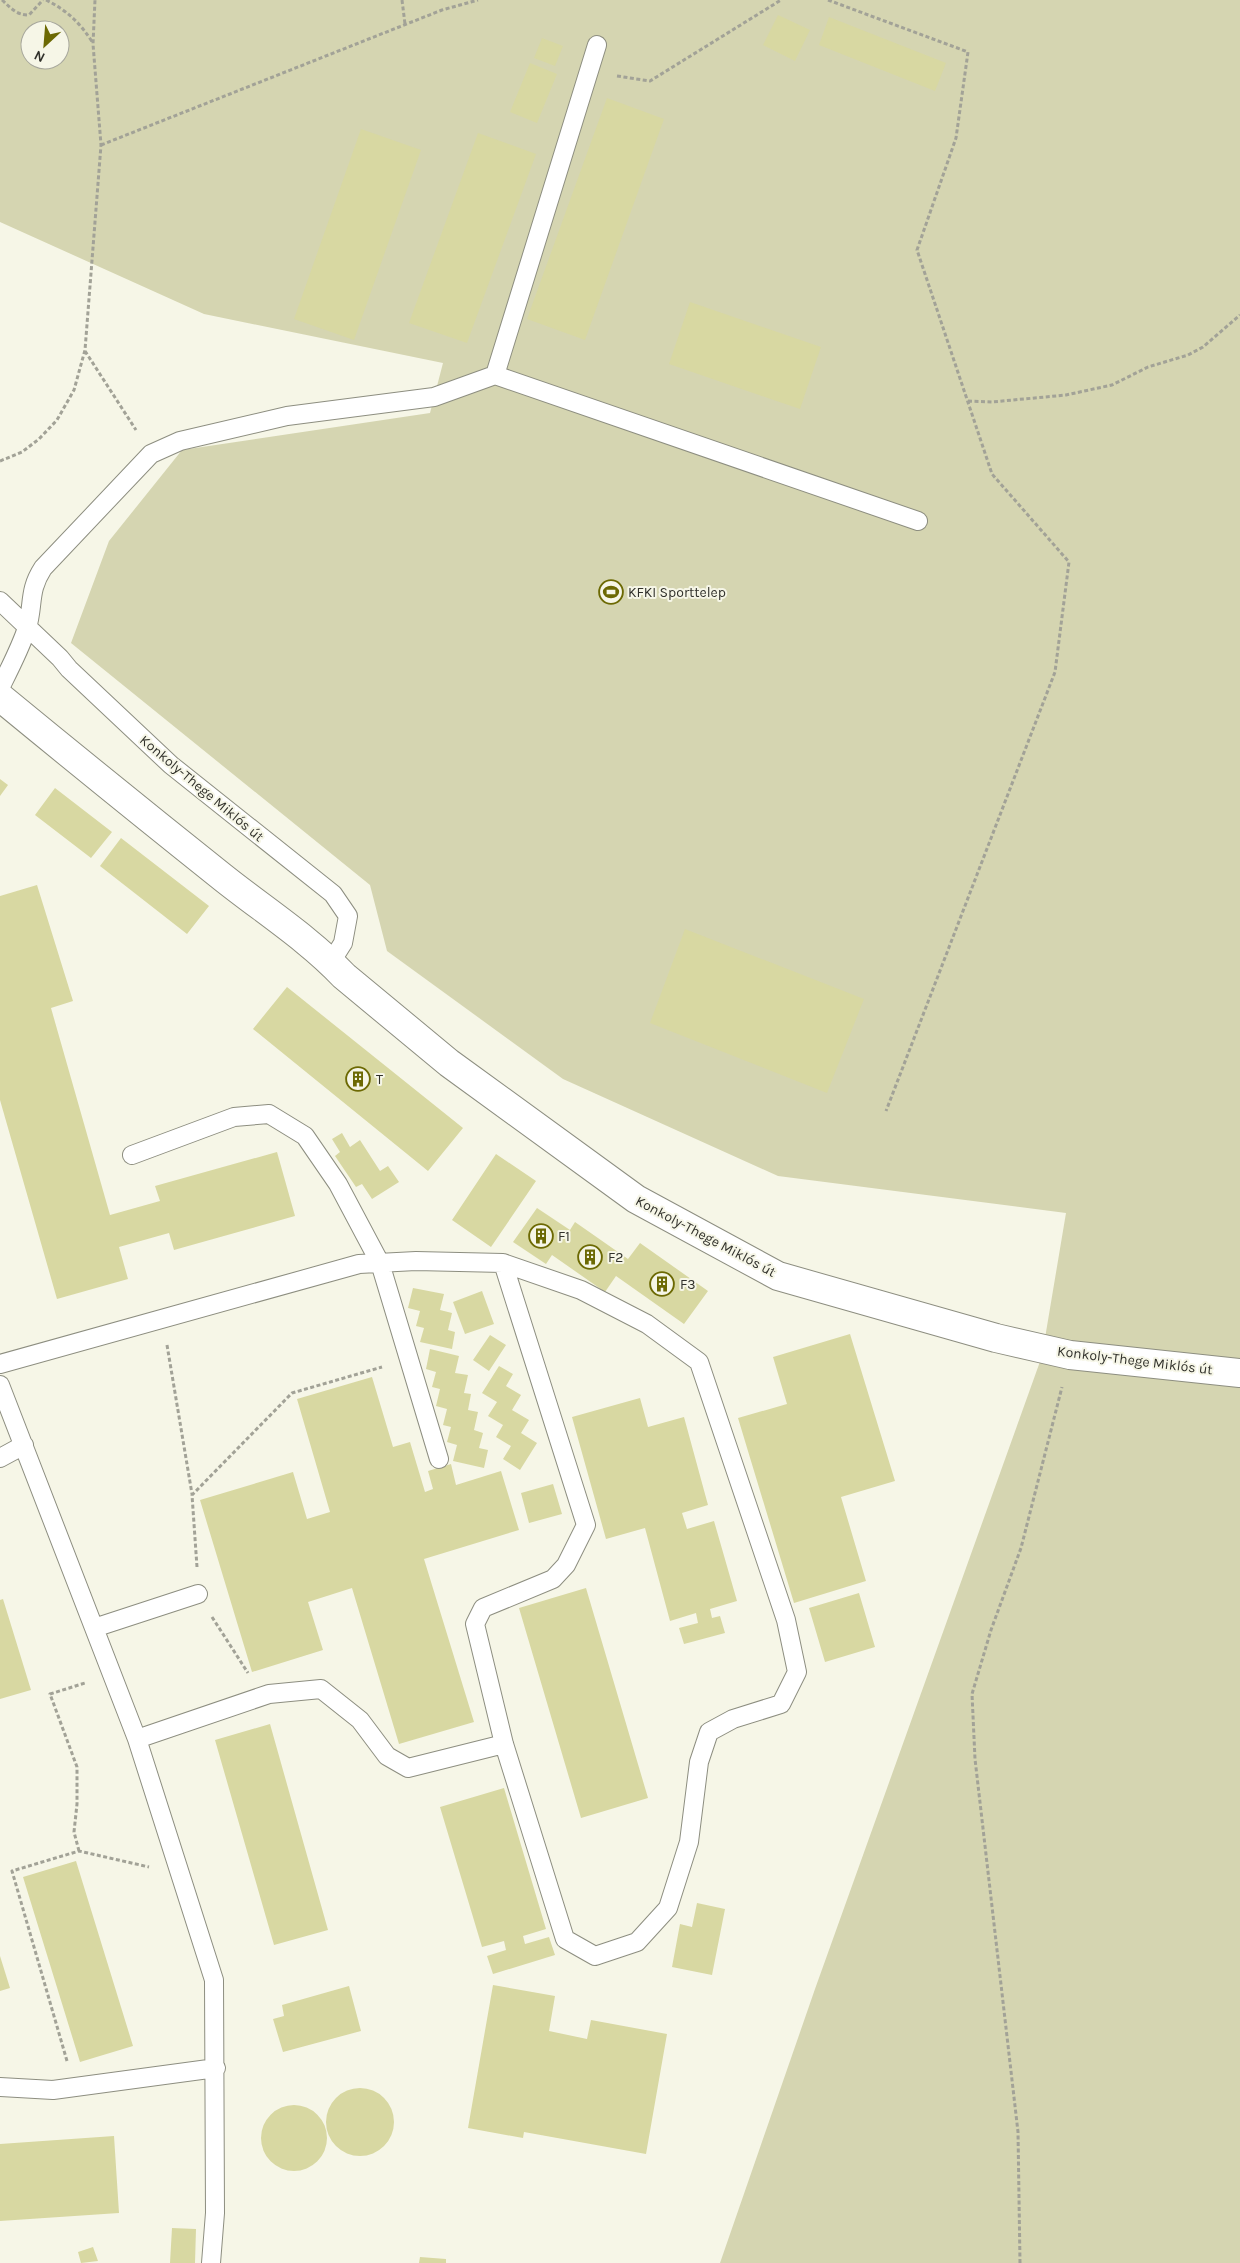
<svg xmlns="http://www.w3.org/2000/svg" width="1240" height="2263" viewBox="0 0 1240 2263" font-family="Karla,sans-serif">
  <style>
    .green { fill: #d5d5b1; fill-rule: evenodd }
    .building { fill: #d8d8a2 }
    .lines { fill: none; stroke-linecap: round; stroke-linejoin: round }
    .lane-casing { stroke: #8d8e80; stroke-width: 20 }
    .street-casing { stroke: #8d8e80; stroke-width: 30 }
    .path { stroke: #a2a297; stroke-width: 3; stroke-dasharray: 4 2.5; stroke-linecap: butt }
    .lane { stroke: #fff; stroke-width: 18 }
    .street { stroke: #fff; stroke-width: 28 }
    .labels { text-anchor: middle; stroke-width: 4; stroke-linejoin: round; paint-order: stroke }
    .poi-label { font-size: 14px; fill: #31312b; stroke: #f6f6e7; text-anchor: start }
    .street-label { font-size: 14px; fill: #31312b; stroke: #f6f6e7 }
  </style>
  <rect width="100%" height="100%" fill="#f6f6e7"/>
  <path class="green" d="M0,0H1240V2263H720L815,1989L1042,1356L1066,1213L778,1176L563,1079L387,951L370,885L71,643L109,541L182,450L430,413L443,363L204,314L0,222ZM30,30H60V60H30Z"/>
  <path class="building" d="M778,15L810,30L795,61L763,45Z
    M829,17L946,63L935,91L819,45Z
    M542,38L563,46L555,66L534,58Z
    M530,63L557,74L537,123L510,112Z
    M607,98L664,119L585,340L527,319Z
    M361,129L421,150L354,340L294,319Z
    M478,133L536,154L467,343L409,323Z
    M690,302L821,347L800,409L669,364Z
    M0,779L8,785L0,796Z
    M55,788L112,832L91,858L35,815Z
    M121,838L209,906L187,934L100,866Z
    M37,885L73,1001L51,1008L110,1215L160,1201L155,1186L277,1152L295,1216L174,1250L169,1233L119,1247L128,1279L57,1299L0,1100V896Z
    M685,929L864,999L827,1093L650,1023Z
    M287,987L463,1128L428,1171L253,1029Z
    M342,1133L350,1147L360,1140L380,1171L388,1166L399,1182L372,1199L362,1184L356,1187L335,1156L340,1152L332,1139Z
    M496,1154L536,1181L491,1247L452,1220Z
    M537,1208L570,1230L575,1222L628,1259L640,1243L708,1291L684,1324L616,1276L605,1292L552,1255L546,1264L513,1242Z
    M413,1288L444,1294L440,1310L452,1313L448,1330L455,1332L452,1349L420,1342L424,1328L416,1326L420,1311L408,1308Z
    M482,1291L494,1324L465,1334L453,1302Z
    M850,1334L895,1481L841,1497L866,1581L794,1603L738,1418L787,1404L773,1357Z
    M490,1335L506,1345L489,1371L473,1360Z
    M430,1349L459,1356L455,1373L468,1375L464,1393L471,1394L468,1410L478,1412L474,1430L483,1433L479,1448L488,1450L484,1468L453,1461L457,1445L447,1442L451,1427L443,1425L447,1409L436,1406L440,1389L432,1387L436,1372L426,1369Z
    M499,1366L513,1374L506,1386L521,1395L512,1410L529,1420L521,1433L537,1443L520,1470L503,1459L511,1446L496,1437L503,1425L488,1416L497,1402L482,1393Z
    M372,1377L393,1447L410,1442L425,1492L433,1489L428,1471L451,1464L456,1485L501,1471L519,1530L424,1559L474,1722L399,1744L352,1588L308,1602L323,1650L252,1672L200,1500L293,1472L307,1519L330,1512L297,1399Z
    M640,1398L648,1427L684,1417L708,1505L682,1513L687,1529L714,1521L737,1601L710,1609L712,1618L720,1616L725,1633L684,1644L679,1628L698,1623L696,1613L670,1621L645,1528L606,1539L572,1417Z
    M553,1484L562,1514L529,1523L521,1493Z
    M586,1588L648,1798L581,1818L519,1608Z
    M859,1593L875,1647L825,1662L809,1608Z
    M3,1599L31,1690L0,1699V1600Z
    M270,1724L328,1930L274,1945L215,1740Z
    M504,1788L546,1929L523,1936L525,1944L549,1937L555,1955L493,1974L487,1956L506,1950L504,1941L482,1947L440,1807Z
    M76,1861L133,2046L80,2062L23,1877Z
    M697,1903L725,1909L712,1975L672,1967L680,1924L692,1927Z
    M0,1956L10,1988L0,1991Z
    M493,1985L555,1996L549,2031L587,2039L591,2020L667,2034L646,2154L524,2132L523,2138L468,2128Z
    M349,1986L361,2031L283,2052L273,2019L284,2016L282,2005Z
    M326 2122a34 34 0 1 1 68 0a34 34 0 1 1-68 0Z
    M261 2138a33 33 0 1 1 66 0a33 33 0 1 1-66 0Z
    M114,2136L119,2213L0,2221V2144Z
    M172,2228L196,2229L195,2263H170Z
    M93,2247L98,2261L81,2263L78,2252Z
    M420,2257L446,2259V2263H419Z"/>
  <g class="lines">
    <g class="lane-casing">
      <path id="lane" d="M495,375L597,45
        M0,601L60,658L69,669L171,765L333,894L348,916L343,943L331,962
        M0,688C10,668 20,649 27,628C34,604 28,591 43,568L151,454L180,441L287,416L434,397L495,375L918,521
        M132,1155L234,1117L269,1114L305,1136L338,1184L380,1263L439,1459
        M0,1364L359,1264L416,1261L503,1263L581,1290L647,1324L699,1362L786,1620L797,1672L781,1704L733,1719L709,1732L699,1762L689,1842L668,1908L637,1942L595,1956L565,1939L504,1744L475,1624L483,1608L553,1579L566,1565L586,1525L503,1263
        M0,1385L137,1739L214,1980L215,2213L211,2263
        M0,1458L24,1445
        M94,1628L198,1594
        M137,1739L269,1694L321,1689L360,1720L387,1756L408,1768L504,1744
        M0,2087L53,2090L216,2068"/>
    </g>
    <g class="street-casing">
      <path id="street" d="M0,697C73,757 147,817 221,876C262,909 308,938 344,976L449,1063L636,1199L778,1276L996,1338L1070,1355L1240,1373"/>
    </g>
    <path class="path" d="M2,0C11,8 16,15 29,15L43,0
      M46,0C68,11 80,23 93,43
      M402,0L405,24
      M828,0L968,52L956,138L917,250L992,474L1069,562L1055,672L886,1111
      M617,76L650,81L781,0
      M101,145L442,10L478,0
      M85,351L136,430
      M968,401L992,402L1066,395L1112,385L1148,367L1188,355L1203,347L1240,315
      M0,461L22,452L39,439L57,420L74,390L85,350L101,145L93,44L95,0
      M167,1345L192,1494
      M197,1567L192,1495L292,1393L382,1367
      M212,1617L248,1673
      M79,1851L74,1832L77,1804V1767L50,1694L85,1683
      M67,2061L12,1871L79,1851L149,1867
      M1020,2263L1018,2132L975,1759L972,1694L991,1630L1021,1548L1062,1387"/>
    <use href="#lane" class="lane"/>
    <use href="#street" class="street"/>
  </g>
  <defs>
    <g id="stadium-ring" transform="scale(1.25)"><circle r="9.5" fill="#f6f6e7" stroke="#6c6903" stroke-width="1.5"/><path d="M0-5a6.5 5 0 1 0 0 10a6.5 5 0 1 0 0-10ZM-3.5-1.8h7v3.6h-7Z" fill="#6c6903"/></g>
    <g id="building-ring" transform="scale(1.25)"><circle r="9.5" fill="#f6f6e7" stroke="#6c6903" stroke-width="1.5"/><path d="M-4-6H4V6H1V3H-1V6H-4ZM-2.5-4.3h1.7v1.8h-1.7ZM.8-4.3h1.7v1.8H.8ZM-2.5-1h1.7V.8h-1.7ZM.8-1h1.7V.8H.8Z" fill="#6c6903"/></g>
  </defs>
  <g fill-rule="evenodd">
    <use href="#stadium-ring" x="611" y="592"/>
    <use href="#building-ring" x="358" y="1079"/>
    <use href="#building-ring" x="541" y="1236"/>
    <use href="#building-ring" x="590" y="1257"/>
    <use href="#building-ring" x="662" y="1284"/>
  </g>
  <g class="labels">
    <g class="poi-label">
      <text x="628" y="597">KFKI Sporttelep</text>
      <text x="376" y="1084">T</text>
      <text x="558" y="1241">F1</text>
      <text x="608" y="1262">F2</text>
      <text x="680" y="1289">F3</text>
    </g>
    <g class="street-label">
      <text transform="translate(202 788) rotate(40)" y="5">Konkoly-Thege Miklós út</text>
      <text transform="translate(706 1236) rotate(28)" y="5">Konkoly-Thege Miklós út</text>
      <text transform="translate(1135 1360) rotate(7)" y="5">Konkoly-Thege Miklós út</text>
    </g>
  </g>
  <g transform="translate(45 45) rotate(206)"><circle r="24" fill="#f6f6e7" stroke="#a7a79c"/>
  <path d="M0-4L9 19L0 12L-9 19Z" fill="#6c6903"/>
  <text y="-8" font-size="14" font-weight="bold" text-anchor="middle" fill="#31312b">N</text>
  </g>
</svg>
